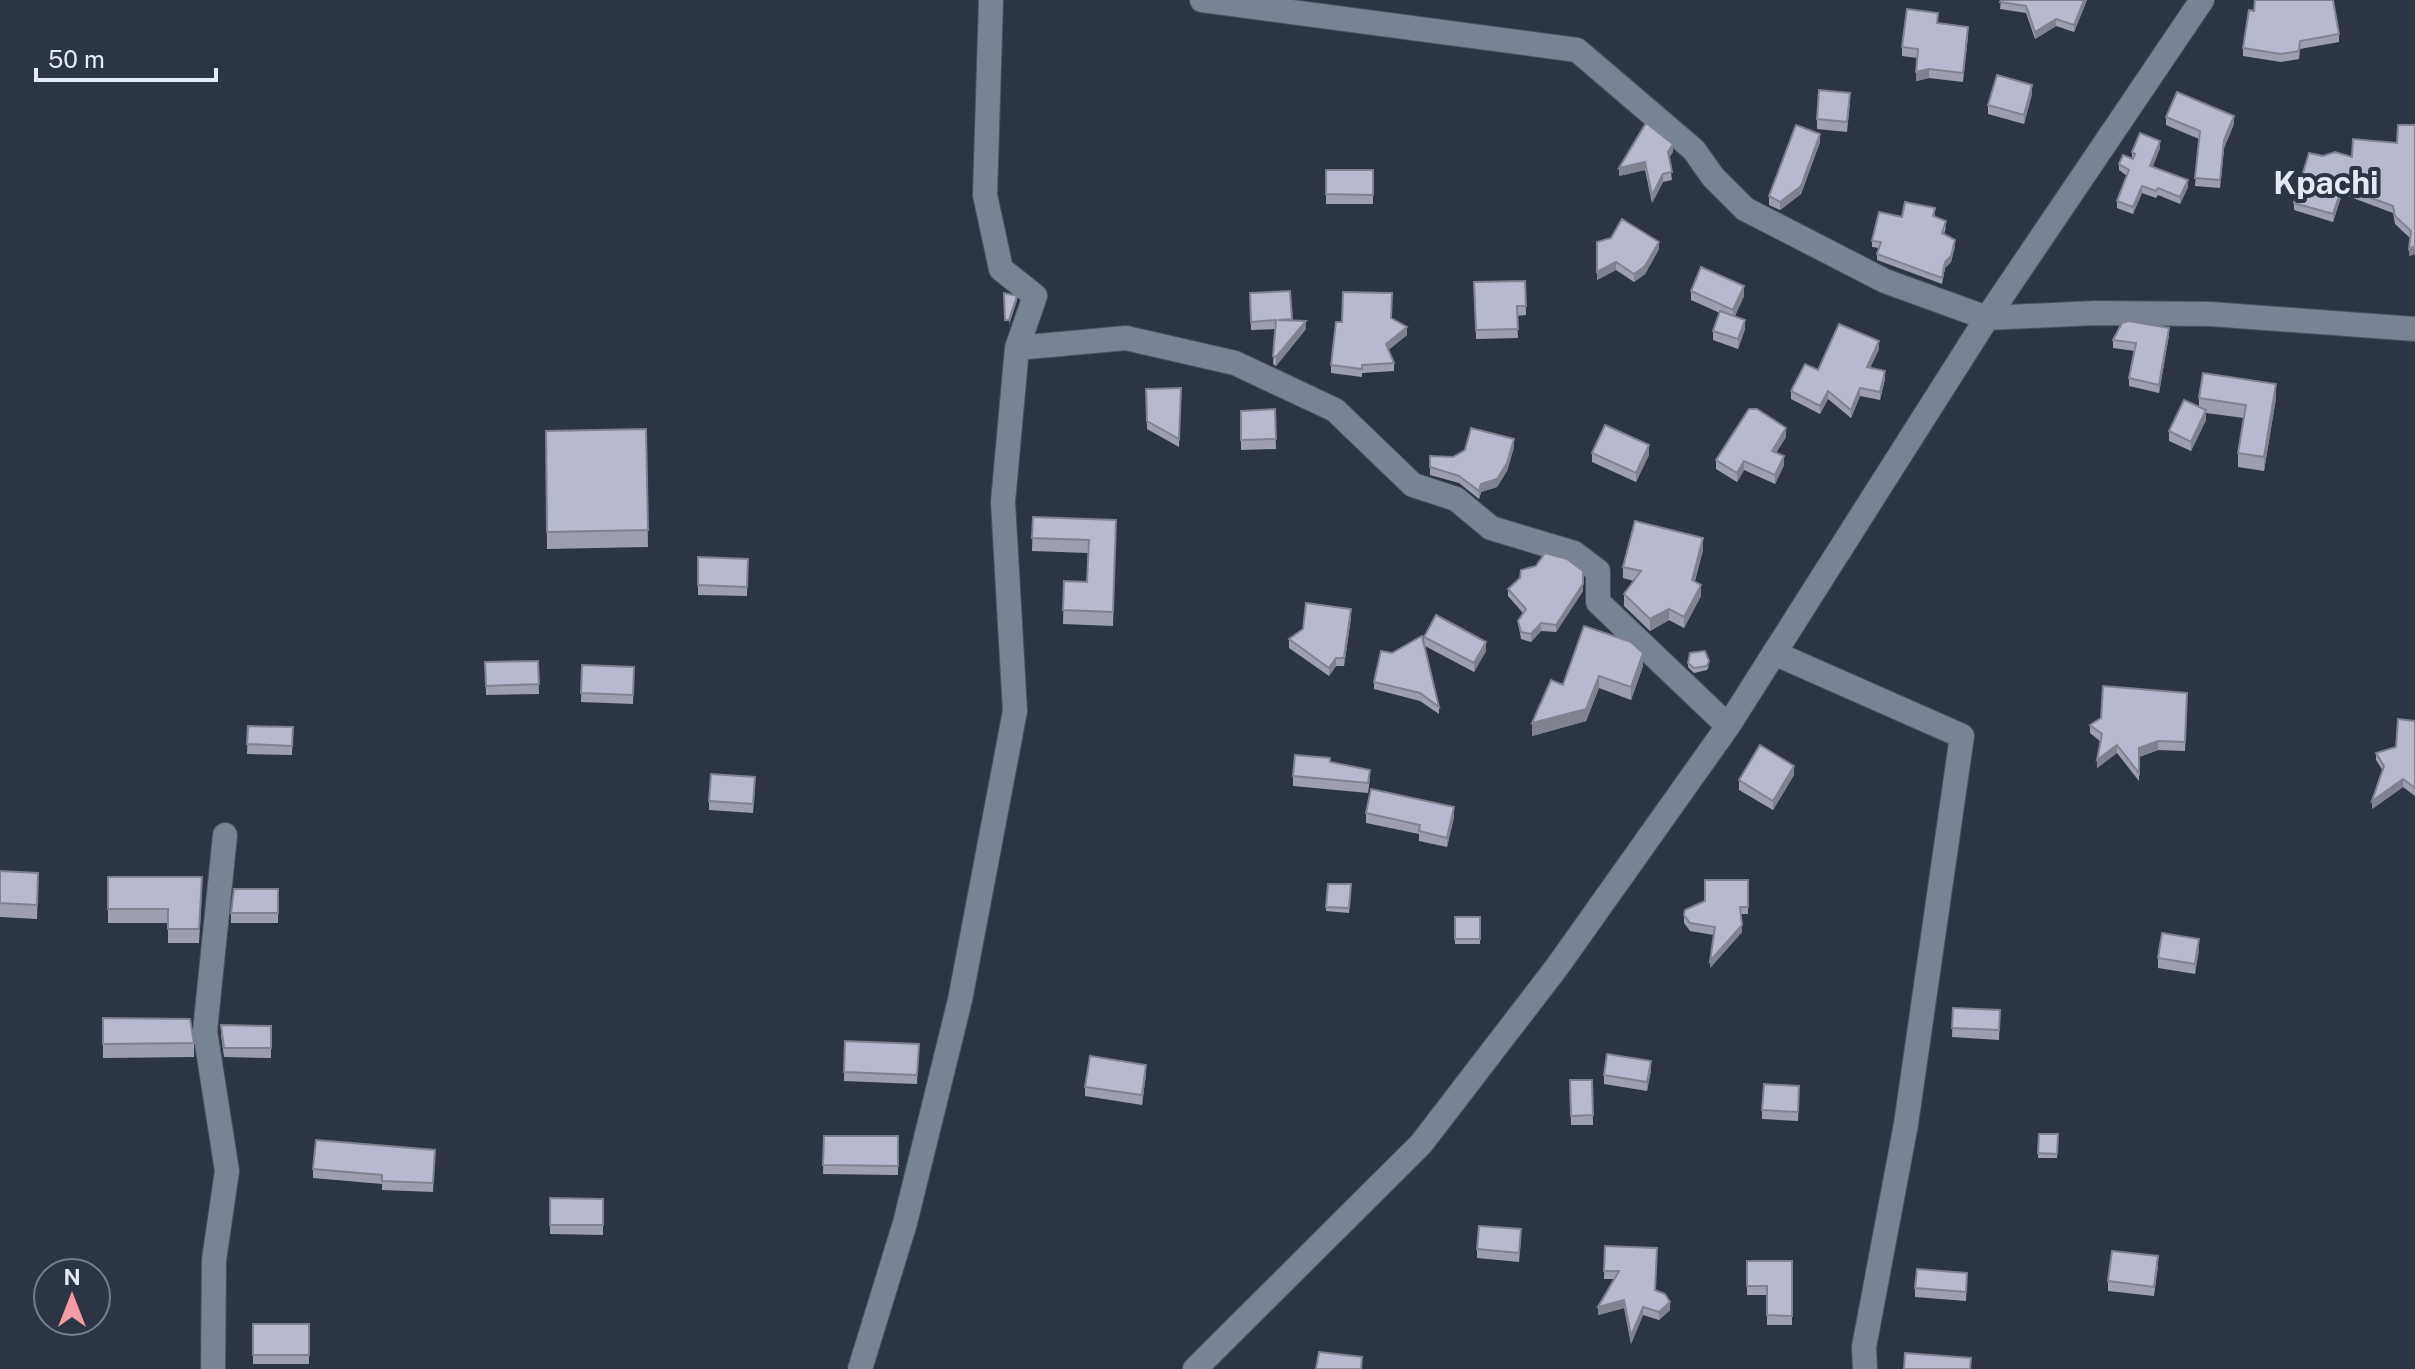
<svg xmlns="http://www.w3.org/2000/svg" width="2415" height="1369" viewBox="0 0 2415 1369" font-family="'Public Sans',sans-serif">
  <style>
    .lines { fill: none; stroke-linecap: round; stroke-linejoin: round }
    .minor-casing { stroke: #4a535f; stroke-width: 26 }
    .minor { stroke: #788394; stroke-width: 24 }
    .wall { fill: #9d9fb1 }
    .shaded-wall { fill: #808290 }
    .building { fill: #b7b9ce; stroke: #808290; stroke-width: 2 }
    .labels { text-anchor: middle; stroke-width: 8; stroke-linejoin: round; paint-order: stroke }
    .quarter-label { font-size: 32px; font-weight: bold; fill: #e4ebf4; stroke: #2c3544 }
  </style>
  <rect width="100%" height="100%" fill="#2c3544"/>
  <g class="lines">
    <g class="minor-casing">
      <path id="minor" d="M1202,0L1577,50L1694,150L1713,177L1745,209L1885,281L1987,318L2095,313L2210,314L2415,329
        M1017,348L1126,338L1235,363L1335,410L1413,485L1456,499L1491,528L1574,553L1598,571V602L1728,726
        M1774,653L1962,736L1906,1124L1864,1347L1865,1369
        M213,1369L214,1260L227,1171L205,1031L225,835
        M860,1369L905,1223L960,1000L1015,711L1003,502L1017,348L1035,296L1001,269L985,195L991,0
        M1195,1369L1421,1144L1557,967L1728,726L1987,318L2202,0"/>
    </g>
    <use href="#minor" class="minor"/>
  </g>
  <path class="wall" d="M2001,0H2087L2074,32L2056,26L2035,39L2026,13L2000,9Z
    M1938,23L1968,36L1963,82L1929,78L1916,81L1917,58L1902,56V47Z
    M2339,34V42L2300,49L2299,59L2281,62L2243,56V48Z
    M2032,94L2024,124L1988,114V105Z
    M1850,102L1847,132L1817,129V119Z
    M2166,117L2234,124L2224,148L2220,188L2195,186L2199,139L2166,125Z
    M2415,125V254L2409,256L2410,238L2395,224L2393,213L2342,194L2333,222L2294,210V203L2323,156L2352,157L2397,143Z
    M1820,142L1801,194L1780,210L1769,205V196Z
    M2160,148L2153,166L2188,187L2180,204L2158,195L2156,198L2142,193L2133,214L2117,208V201L2127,176L2119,170V164L2132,159V152Z
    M1673,152L1669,158L1672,180L1663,182L1652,203L1645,170L1619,176Z
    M1326,170H1373V204H1326Z
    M1935,214V217L1946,227L1944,234L1955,246L1951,262L1945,268L1942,284L1877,260V254L1879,248L1872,247V241L1902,217Z
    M1597,242L1659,249L1645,274L1634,282L1616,270L1597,280Z
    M1525,281L1526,315L1517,316L1518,338L1476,339L1474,282Z
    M1691,291L1744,296L1735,316L1745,329L1738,349L1713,340V331L1720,313L1691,300Z
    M1250,293L1306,329L1276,366L1273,364L1275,329L1251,330Z
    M1392,318L1407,335L1388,350L1394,363V371L1362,373V377L1331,373V365Z
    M2169,335L2159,393L2129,386V378L2135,351L2113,348V340Z
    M1879,349L1870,368L1885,379L1880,400L1860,396L1851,418L1828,399L1820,414L1791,399V391L1818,370Z
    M1181,388L1179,447L1147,429L1146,389Z
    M2199,398H2276L2264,471L2238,467V453L2244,418L2206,413V420L2191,451L2169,441V431L2199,407Z
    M1275,409L1276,449L1241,450V411Z
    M646,429L648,547L547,549L546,431Z
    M1786,437L1776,453L1784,465L1775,484L1744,470L1737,482L1716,469V460Z
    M1514,447L1507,471L1497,487L1481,492L1479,499L1459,483L1430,475V456L1453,457Z
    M1592,453L1649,455L1636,482L1592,462Z
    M1033,517L1116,520L1113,626L1063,624L1064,581L1087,582L1088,553L1032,551Z
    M1703,550L1695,581L1701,596L1684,628L1669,620L1650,631L1624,606V594L1634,581L1623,578V567Z
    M698,557L748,559L747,596L698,595Z
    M1508,589L1583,591L1556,632L1541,631L1531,642L1521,639L1518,621L1523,613L1508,596Z
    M1351,618L1344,666H1336L1329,676L1289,648V639Z
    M1424,637L1486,651L1474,672L1425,646L1439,707V714L1420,701L1374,689V682L1392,653L1424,644Z
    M538,661L539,694L486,695L485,662Z
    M1688,663L1709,666L1707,670L1694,673L1688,667Z
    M582,665L634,667L633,704L581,702Z
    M1643,666L1631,700L1599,688L1586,721L1532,736L1563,685Z
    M2187,693L2185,751L2158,750L2139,757V781L2117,753L2097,768L2101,742L2090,733V725Z
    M2415,721V796L2403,787L2372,809L2383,771L2376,760V753L2396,747Z
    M248,726L293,727L292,755L247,754Z
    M1330,762L1370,779L1368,793L1293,786V776Z
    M1794,775L1773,810L1739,790V780Z
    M755,786L753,813L709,810V801Z
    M1366,813L1454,817L1447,847L1419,841V834L1366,823Z
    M0,871L38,887L37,919L0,917Z
    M108,877L202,891L199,943H168V923H108Z
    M1748,880V914H1741L1742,932L1710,968L1714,935L1690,931L1684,923V915Z
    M1328,884H1351L1349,913L1326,911Z
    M278,889V923H231V913Z
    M1455,917H1480V944H1455Z
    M2199,949L2195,974L2158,968V958Z
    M1953,1008L2000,1010L1999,1040L1952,1037Z
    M103,1018L194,1043V1057L103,1058Z
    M221,1025L271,1026V1058L224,1057L221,1035Z
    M845,1041L919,1044L917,1084L844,1081Z
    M1651,1070L1647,1091L1604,1084V1075Z
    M1146,1074L1142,1105L1085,1096V1087Z
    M1570,1080H1592L1593,1125H1571Z
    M1799,1096L1798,1121L1762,1119V1110Z
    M2039,1134H2058L2057,1158H2038Z
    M824,1136H898V1175L823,1174Z
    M435,1150L433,1192L382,1190V1184L313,1178V1169Z
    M550,1198L603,1199V1235L550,1234Z
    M1521,1238L1519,1262L1477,1258V1249Z
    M1605,1246L1655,1291L1670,1310L1659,1320L1643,1315L1631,1344L1624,1308L1598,1315L1614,1279H1604Z
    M1747,1261H1792V1325H1767V1295H1747Z
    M2158,1266L2154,1296L2108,1291V1281Z
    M1967,1273L1966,1301L1915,1297V1288Z
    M253,1324H309V1364H253Z"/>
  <path class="shaded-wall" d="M2084,0H2087L2074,32V25Z
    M2056,19V26L2035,39V32Z
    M1929,69V78L1916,81V72Z
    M2032,85V94L2024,124V115Z
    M2234,116V124L2224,148L2220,188L2224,140Z
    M1820,134V142L1801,194L1780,210V202Z
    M2160,141V148L2150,172V166Z
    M1673,144V152L1668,159V152Z
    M1645,162V170L1619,176V168Z
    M1663,174V182L1652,203V195Z
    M2188,180V187L2180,204V197Z
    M2142,186V193L2133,214V207Z
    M2342,187V194L2333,222V214Z
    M1955,240V246L1951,262L1945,268L1942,284L1945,262Z
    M1659,242V249L1645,274L1634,282V274Z
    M2415,246V254L2409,256V249Z
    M1616,262V270L1597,280V272Z
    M1744,286V296L1733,319V310Z
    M1017,296V301L1009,325V320Z
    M1745,320V329L1738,349V339Z
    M1306,321V329L1276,366V357Z
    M1407,327V335L1386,352V344Z
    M2169,328V335L2159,393V385Z
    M1879,341V349L1867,375V367Z
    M1885,371V379L1880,400V392Z
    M2276,384V398L2264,471V457Z
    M1860,388V396L1851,418V410Z
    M1828,391V399L1820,414V406Z
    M2206,410V420L2191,451V442Z
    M1786,428V437L1772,459V451Z
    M1514,439V447L1507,471L1497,487L1481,492L1479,499V491L1481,484Z
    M1649,445V455L1636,482V473Z
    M1784,456V465L1775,484V475Z
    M1744,461V470L1737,482V473Z
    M1703,538V550L1692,591V580Z
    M1583,584V591L1556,632V625Z
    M1701,585V596L1684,628V617Z
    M1351,609V618L1344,666V658Z
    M1669,609V620L1650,631V619Z
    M1541,623V631L1531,642V634Z
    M1486,642V651L1474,672V663Z
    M1643,653V666L1631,700V687Z
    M1336,658V666L1329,676V668Z
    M1599,676V688L1586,721L1532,736V723Z
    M2158,741V750L2139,757V748Z
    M2117,745V753L2097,768V760Z
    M1794,766V775L1773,810V801Z
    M2403,779V787L2372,809V801Z
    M1454,807V817L1447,847V838Z
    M1742,925V932L1710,968V961Z
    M2199,939V949L2195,974V964Z
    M1651,1061V1070L1647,1091V1082Z
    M1146,1065V1074L1142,1105V1095Z
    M1624,1300V1308L1598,1315V1307Z
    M1670,1302V1310L1659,1320V1312Z
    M1643,1307V1315L1631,1344V1336Z"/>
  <path class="building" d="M2001,0H2084L2074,25L2056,19L2035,32L2026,6L2000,2Z
    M2255,0H2333L2339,34L2300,41L2299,51L2281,54L2243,48L2249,10L2254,11Z
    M1907,9L1938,13L1937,23L1968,27L1963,73L1929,69L1916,72L1918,49L1902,47Z
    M1997,75L2032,85L2024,115L1988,105Z
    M1819,90L1850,93L1847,122L1817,119Z
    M2177,92L2234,116L2224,140L2220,180L2195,178L2200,131L2166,117Z
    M1646,123L1673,144L1668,152L1672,172L1663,174L1652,195L1645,162L1619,168Z
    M1796,125L1820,134L1801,186L1780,202L1769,196Z
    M2398,125H2415V246L2409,249L2411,231L2395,216L2393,206L2342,187L2333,214L2294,203L2309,153L2323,156L2335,152L2352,157L2353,139L2397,143Z
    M2140,133L2160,141L2150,166L2188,180L2180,197L2158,188L2156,191L2142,186L2133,207L2117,201L2129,170L2119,164L2123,155L2133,159L2135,154L2132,152Z
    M1326,170H1373V195L1326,194Z
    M1905,202L1935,208L1933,216L1946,221L1942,233L1955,240L1951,256L1945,262L1942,278L1877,254L1881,242L1872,241L1879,212L1902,217Z
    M1622,219L1659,242L1645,266L1634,274L1616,262L1597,272V242L1611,238Z
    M1701,267L1744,286L1733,310L1691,291Z
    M1525,281L1526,306H1517L1518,329L1476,330L1474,282Z
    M1290,291L1292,319L1278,320L1306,321L1276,357L1273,356L1276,320L1251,322L1250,293Z
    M1343,292L1392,293L1391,318L1407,327L1386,344L1394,363L1362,365V369L1331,365L1336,322H1342Z
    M1004,293L1017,296L1009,320H1005Z
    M1720,311L1745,320L1738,339L1713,331Z
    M2129,321L2169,328L2159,385L2129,378L2136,343L2113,340L2122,323Z
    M1839,324L1879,341L1867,367L1885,371L1880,392L1860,388L1851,410L1828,391L1820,406L1791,391L1805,364L1818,370Z
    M2203,373L2276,384L2264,457L2238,453L2246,405L2199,398Z
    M1181,388L1179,439L1147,421L1146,389Z
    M2184,400L2206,410L2191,442L2169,431Z
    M1275,409L1276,439L1241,440V411Z
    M1749,409H1757L1786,428L1772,451L1784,456L1775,475L1744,461L1737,473L1716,460Z
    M1605,425L1649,445L1636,473L1592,453Z
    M1471,428L1514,439L1507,463L1497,479L1481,484L1479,491L1459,476L1430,467V456L1453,457L1465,450Z
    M646,429L648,530L547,532L546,431Z
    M1033,517L1116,520L1113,612L1063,610L1064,581L1087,582L1089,540L1032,538Z
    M1635,521L1703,538L1692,580L1701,585L1684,617L1669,609L1650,619L1624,594L1641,571L1623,567Z
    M1545,553L1567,559L1583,571V584L1556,625L1541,623L1531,634L1521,632L1518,621L1526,609L1508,589L1520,578L1521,570L1536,566Z
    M698,557L748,559L747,587L698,585Z
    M1306,603L1351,609L1344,658H1336L1329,668L1289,639L1303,629Z
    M1436,615L1486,642L1474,663L1424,637Z
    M1584,626L1631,642L1643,653L1631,687L1599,676L1586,709L1532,723L1551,680L1563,685Z
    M1422,636L1439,707L1420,693L1374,682L1381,651L1392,653Z
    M1705,651L1709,661L1707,666L1694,668L1688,663L1690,653Z
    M538,661L539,684L486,686L485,662Z
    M582,665L634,667L633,695L581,693Z
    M2103,686L2187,693L2185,742L2158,741L2139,748V773L2117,745L2097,760L2102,734L2090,725L2101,718Z
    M2398,719L2415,721V788L2403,779L2372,801L2384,766L2376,753L2396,747Z
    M248,726L293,727L292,746L247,744Z
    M1760,745L1794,766L1773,801L1739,780Z
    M1295,755L1330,758V762L1370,770L1368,783L1293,776Z
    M711,774L755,777L753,804L709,801Z
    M1371,789L1454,807L1447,838L1419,831L1420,825L1366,813Z
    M0,871L38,873L37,905L0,903Z
    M108,877H202L199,929H168V909H108Z
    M1705,880H1748V907H1740L1742,925L1710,961L1715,927L1690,923L1684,915L1685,910L1705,901Z
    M1328,884H1351L1349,908L1326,907Z
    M234,889H278V913H231Z
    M1455,917H1480V939H1455Z
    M2162,933L2199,939L2195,964L2158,958Z
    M1953,1008L2000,1010L1999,1030L1952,1028Z
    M103,1018L190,1019L194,1043L103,1044Z
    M221,1025L271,1026V1048H224Z
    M845,1041L919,1044L917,1075L844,1072Z
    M1607,1054L1651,1061L1647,1082L1604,1075Z
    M1090,1056L1146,1065L1142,1095L1085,1087Z
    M1570,1080H1592L1593,1115L1571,1116Z
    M1764,1084L1799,1086L1798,1112L1762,1110Z
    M2039,1134H2058L2057,1154L2038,1153Z
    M824,1136H898V1166L823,1165Z
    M316,1140L435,1150L433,1183L382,1181V1175L313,1169Z
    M550,1198L603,1199V1225H550Z
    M1479,1226L1521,1229L1519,1253L1477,1249Z
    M1605,1246L1657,1248L1655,1290L1665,1294L1670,1302L1659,1312L1643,1307L1631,1336L1624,1300L1598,1307L1619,1271H1604Z
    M2112,1251L2158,1256L2154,1287L2108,1281Z
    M1747,1261H1792V1316L1767,1315V1286H1747Z
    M1917,1269L1967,1273L1966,1292L1915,1288Z
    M253,1324H309V1355H253Z
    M1319,1352L1362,1357L1361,1369H1316Z
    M1905,1353L1971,1358L1970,1369H1904Z"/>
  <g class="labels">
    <g class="quarter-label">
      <text x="2326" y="194">Kpachi</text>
    </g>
  </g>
  <g transform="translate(72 1297)"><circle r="38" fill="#2c3544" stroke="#767e8a" stroke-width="2"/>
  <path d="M0-6L14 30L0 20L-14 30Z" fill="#f49aa3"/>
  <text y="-12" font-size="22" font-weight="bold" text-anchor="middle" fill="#e4ebf4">N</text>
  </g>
  <path d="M36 68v12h180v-12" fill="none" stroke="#e4ebf4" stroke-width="4"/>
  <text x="48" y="68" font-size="24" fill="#e4ebf4" stroke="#2c3544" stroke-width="6" paint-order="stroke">50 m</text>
</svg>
